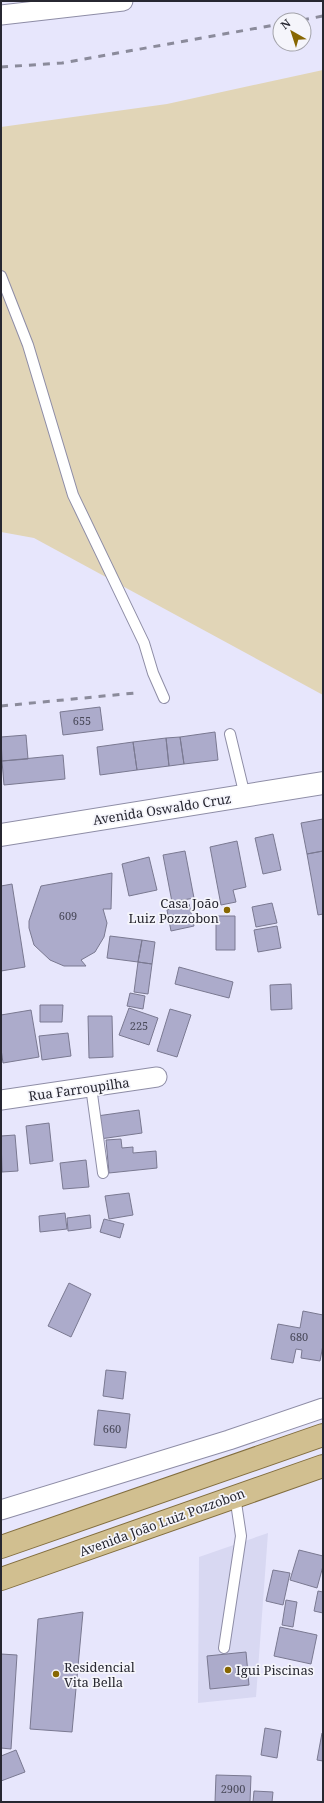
<svg xmlns="http://www.w3.org/2000/svg" width="324" height="1803" viewBox="0 0 324 1803" font-family="'Noto Serif',serif">
  <style>
    .built { fill: #d8d8f2 }
    .green { fill: #e1d5b7 }
    .building { fill: #acabcb; stroke: #7a7991 }
    .lines { fill: none; stroke-linecap: round; stroke-linejoin: round }
    .service-casing { stroke: #8e8da6; stroke-width: 12 }
    .minor-casing { stroke: #8e8da6; stroke-width: 21 }
    .tertiary-casing { stroke: #8e8da6; stroke-width: 24 }
    .primary-casing { stroke: #826e3f; stroke-width: 24 }
    .service { stroke: #fff; stroke-width: 10 }
    .minor { stroke: #fff; stroke-width: 19 }
    .tertiary { stroke: #fff; stroke-width: 22 }
    .primary { stroke: #d1bf90; stroke-width: 22 }
    .rail { stroke: #8b8b9b; stroke-width: 3; stroke-dasharray: 7 7; stroke-linecap: butt }
    .poi-dot { fill: #876702; stroke: #f5f5fb; stroke-width: 1.5 }
    .labels { text-anchor: middle; stroke-width: 3.5; stroke-linejoin: round; paint-order: stroke }
    .number-label { font-size: 11px; fill: #484858 }
    .street-label { font-size: 13px; fill: #272731; stroke: #f5f5fb }
    .poi-label { font-size: 13px; fill: #272731; stroke: #f5f5fb; text-anchor: start }
  </style>
  <rect width="100%" height="100%" fill="#e7e6fc"/>
  <path class="built" d="M268,1533L256,1697L198,1703L199,1557Z"/>
  <path class="green" d="M323,70V695L34,538L1,532V127L167,104Z"/>
  <path class="building" d="M100,707L103,730L63,735L60,712Z
    M215,732L218,760L184,764L180,737Z
    M26,735L28,759L2,761L1,737Z
    M180,737L184,764L169,766L166,738Z
    M166,738L169,766L137,770L133,742Z
    M133,742L137,770L100,775L97,747Z
    M63,755L65,779L4,785L2,761Z
    M323,819V851L307,854L301,823Z
    M273,834L281,870L263,874L255,838Z
    M237,841L246,887L233,890L236,902L221,905L210,847Z
    M185,851L194,898L172,902L163,855Z
    M323,851V914L318,915L307,854Z
    M149,857L157,890L129,896L122,864Z
    M112,873L111,909H103L107,923L104,937L95,952L81,960L86,966H64L50,960L34,945L29,928V921L41,886Z
    M12,884L25,967L1,971V886Z
    M272,903L277,923L256,927L252,907Z
    M189,904L194,926L171,931L167,910Z
    M216,916H235V950H216Z
    M277,926L281,948L258,952L254,930Z
    M110,936L142,940L138,962L107,958Z
    M142,940L155,942L152,964L138,962Z
    M138,962L152,964L148,994L134,992Z
    M179,967L233,982L229,998L175,984Z
    M291,984L292,1009L271,1010L270,985Z
    M130,993L145,996L143,1009L127,1006Z
    M40,1005H63L62,1022H40Z
    M129,1008L158,1018L149,1045L119,1035Z
    M170,1009L191,1015L177,1057L157,1051Z
    M31,1010L39,1057L3,1063L1,1049V1015Z
    M88,1016H112L113,1057L89,1058Z
    M68,1033L71,1056L42,1060L39,1036Z
    M139,1110L142,1133L100,1139L97,1116Z
    M49,1123L53,1161L30,1164L26,1126Z
    M15,1135L18,1171L2,1172L1,1136Z
    M121,1139L122,1148L133,1147V1153L156,1151L157,1168L109,1173L106,1140Z
    M86,1160L89,1187L63,1189L60,1163Z
    M129,1193L133,1215L109,1219L105,1196Z
    M65,1213L67,1229L40,1232L39,1216Z
    M90,1215L91,1228L68,1231L67,1218Z
    M104,1219L124,1224L120,1238L100,1232Z
    M69,1283L91,1294L71,1337L48,1326Z
    M303,1311L323,1315V1345L320,1361L301,1358L302,1350L296,1349L293,1363L271,1359L278,1324L300,1328Z
    M106,1370L126,1372L123,1399L103,1396Z
    M98,1410L130,1414L126,1448L94,1445Z
    M299,1550L323,1556V1566L317,1588L290,1580Z
    M273,1570L290,1573L283,1605L266,1601Z
    M318,1591L323,1592V1613L314,1611Z
    M286,1600L297,1602L293,1627L282,1625Z
    M83,1612L72,1732L30,1729L38,1619Z
    M280,1627L317,1635L311,1664L274,1656Z
    M246,1652L249,1685L210,1689L207,1656Z
    M1,1654L17,1655L11,1749L1,1748Z
    M265,1728L281,1731L277,1758L261,1755Z
    M322,1733H323V1761L317,1760Z
    M16,1750L25,1772L1,1781V1756Z
    M216,1775L251,1776L250,1802H215Z
    M254,1791L273,1792L272,1802H253Z"/>
  <g class="lines">
    <g class="service-casing">
      <path id="service" d="M1,276L28,345L73,495L144,643L153,673L164,698
        M230,734L245,796
        M91,1087L103,1173
        M224,1648L241,1536L235,1496"/>
    </g>
    <g class="minor-casing">
      <path id="minor" d="M1,15L123,1
        M1,1100L157,1077
        M1,1510L229,1440L323,1408"/>
    </g>
    <g class="tertiary-casing">
      <path id="tertiary" d="M1,835L323,783"/>
    </g>
    <g class="primary-casing">
      <path id="primary" d="M1,1547L323,1435
        M1,1579L323,1466"/>
    </g>
    <use href="#service" class="service"/>
    <use href="#minor" class="minor"/>
    <use href="#tertiary" class="tertiary"/>
    <use href="#primary" class="primary"/>
    <path class="rail" d="M302,20L323,16
      M1,67L62,63L280,24
      M1,706L135,693"/>
  </g>
  <g class="poi-dot">
    <circle cx="227" cy="910" r="4"/>
    <circle cx="228" cy="1670" r="4"/>
    <circle cx="56" cy="1674" r="4"/>
  </g>
  <g class="labels">
    <g class="number-label">
      <text x="82" y="725">655</text>
      <text x="68" y="920">609</text>
      <text x="139" y="1030">225</text>
      <text x="299" y="1341">680</text>
      <text x="112" y="1433">660</text>
      <text x="233" y="1793">2900</text>
    </g>
    <g class="street-label">
      <text transform="translate(162 809) rotate(-9)" y="5">Avenida Oswaldo Cruz</text>
      <text transform="translate(79 1089) rotate(-8)" y="5">Rua Farroupilha</text>
      <text transform="translate(162 1522) rotate(-20)" y="5">Avenida João Luiz Pozzobon</text>
    </g>
    <g class="poi-label">
      <text x="219" y="908" text-anchor="end">Casa João<tspan x="219" dy="15">Luiz Pozzobon</tspan></text>
      <text x="64" y="1672">Residencial<tspan x="64" dy="15">Vita Bella</tspan></text>
      <text x="236" y="1675">Igui Piscinas</text>
    </g>
  </g>
  <rect width="324" height="1803" fill="none" stroke="#272731" stroke-width="4"/>
  <g transform="translate(292 32) rotate(321)"><circle r="19" fill="#f5f5fb" stroke="#a3a3aa"/>
  <path d="M0-3L7 15L0 10L-7 15Z" fill="#876702"/>
  <text y="-6" font-size="11" font-weight="bold" text-anchor="middle" fill="#272731">N</text>
  </g>
</svg>
